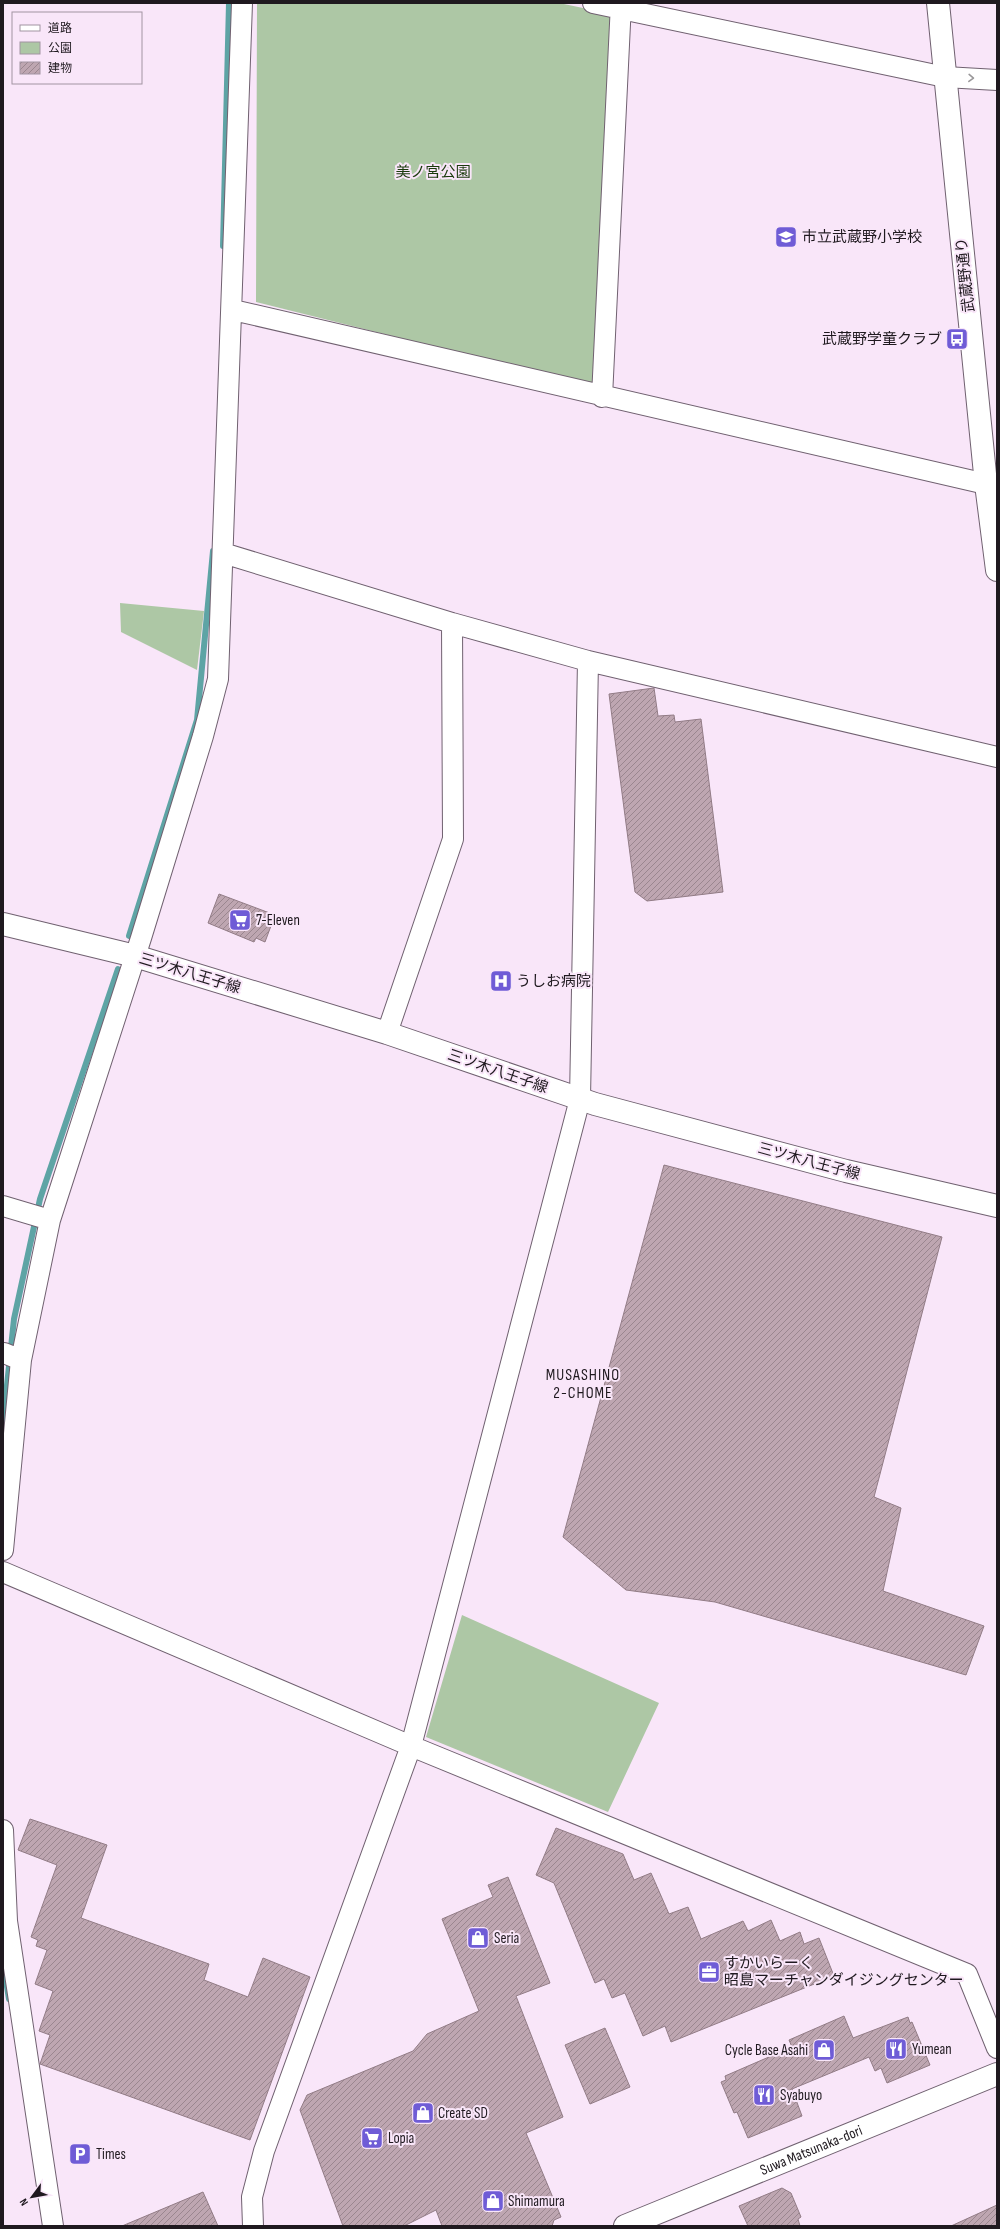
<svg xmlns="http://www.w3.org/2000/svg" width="1000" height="2229" viewBox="0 0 1000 2229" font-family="'Sofia Sans Condensed','Noto Sans JP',sans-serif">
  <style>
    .green { fill: #adc7a5 }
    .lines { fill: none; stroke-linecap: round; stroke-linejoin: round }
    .stream { stroke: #5ea4a5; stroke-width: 6 }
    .building { fill: url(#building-hatch); stroke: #927c86 }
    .street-casing { stroke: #706170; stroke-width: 22 }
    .secondary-casing { stroke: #706170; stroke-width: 24 }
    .street { stroke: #fff; stroke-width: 20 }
    .secondary { stroke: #fff; stroke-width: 22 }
    .oneway { stroke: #9a989a }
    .labels { text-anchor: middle; stroke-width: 4; stroke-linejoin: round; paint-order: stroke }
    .park-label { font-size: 15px; fill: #193a0c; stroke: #f9e6f9 }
    .poi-label { font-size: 15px; fill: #1f191f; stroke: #f9e6f9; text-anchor: start }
    .street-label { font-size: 15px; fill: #1f191f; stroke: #f9e6f9 }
    .neighbourhood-label { font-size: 16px; letter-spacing: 1px; fill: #1f191f; stroke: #f9e6f9 }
  </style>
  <defs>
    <pattern id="building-hatch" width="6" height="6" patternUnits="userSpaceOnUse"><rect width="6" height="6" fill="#bea6b1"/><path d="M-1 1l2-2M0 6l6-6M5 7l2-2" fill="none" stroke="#9a868f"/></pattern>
  </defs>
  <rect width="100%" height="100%" fill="#f9e6f9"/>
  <path class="green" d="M257,3H559L612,14L592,386L256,302Z
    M120,603L204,611L197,670L121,632Z
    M462,1615L659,1703L608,1812L426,1737Z"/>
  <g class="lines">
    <path class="stream" d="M223,246L229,3
      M129,936L197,720L213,551
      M3,1423L14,1319L40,1199L118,969
      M3,1962L9,1999"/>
  </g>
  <path class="building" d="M654,688L658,716L674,715L675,722L701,719L723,892L647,901L635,892L609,694Z
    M219,894L275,915L265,942L256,938L254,942L208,923Z
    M664,1165L942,1237L874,1497L901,1508L883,1591L984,1626L966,1675L715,1602L626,1590L563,1537Z
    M30,1819L107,1845L81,1918L209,1964L204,1980L248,1997L263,1958L310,1977L250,2140L40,2064L50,2035L39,2031L53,1991L35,1984L47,1950L36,1946L38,1940L31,1937L57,1865L18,1850Z
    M556,1828L623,1854L634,1880L651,1873L669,1914L688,1907L701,1939L743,1921L748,1931L771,1920L780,1941L800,1932L804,1944L819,1938L834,1976L671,2042L665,2026L643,2036L625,1993L612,1998L604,1979L595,1983L554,1883L536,1875Z
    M508,1877L550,1983L516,1996L563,2117L526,2133L561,2217L554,2220L552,2226H442L436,2210L404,2226H343L300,2110L307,2095L413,2051L427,2034L479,2011L442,1919L493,1897L488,1885Z
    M844,2016L853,2038L908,2017L910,2023L912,2022L930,2065L887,2083L881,2068L875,2071L869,2057L792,2089L802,2116L748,2138L737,2112L734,2113L721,2082L726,2080L725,2076L792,2047L789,2040Z
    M605,2028L630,2087L590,2104L565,2045Z
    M782,2188L791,2193L801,2217L798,2219L800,2226H748L739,2206Z
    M203,2192L218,2226H122Z
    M997,2205V2226H951Z"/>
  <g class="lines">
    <g class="street-casing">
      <path id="street" d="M593,3L945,77L997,80
        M233,310L986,484
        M602,397L621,3
        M223,553L452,623L588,661L997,757
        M387,1033L453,839L452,623
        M3,1206L50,1220
        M4,1353L21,1360
        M3,1550L21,1360L50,1220L141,938L203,736L218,679L242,3
        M3,1572L411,1746L967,1974L997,2048
        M3,1830L7,1921L53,2226
        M253,2226L252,2197L264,2151L411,1746L580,1099L588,661"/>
    </g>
    <g class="secondary-casing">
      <g id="secondary">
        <path d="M938,3L986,484L997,570"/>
        <path d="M3,924L135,956L387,1033L595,1104L846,1171L997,1206"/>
        <path id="s1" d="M625,2226L997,2074"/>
      </g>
    </g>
    <use href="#street" class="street"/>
    <use href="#secondary" class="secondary"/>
  </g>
  <defs><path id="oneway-chevron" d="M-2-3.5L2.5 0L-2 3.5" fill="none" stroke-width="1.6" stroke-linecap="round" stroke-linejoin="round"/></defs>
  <use class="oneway" href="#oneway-chevron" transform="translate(971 78) rotate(2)"/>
  <defs>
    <g id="school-square" transform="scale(1.15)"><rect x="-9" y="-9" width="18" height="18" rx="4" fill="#6f5cd6" stroke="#f9e6f9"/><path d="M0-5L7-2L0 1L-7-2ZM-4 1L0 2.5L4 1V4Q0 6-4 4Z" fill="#fff"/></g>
    <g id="bus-square" transform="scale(1.15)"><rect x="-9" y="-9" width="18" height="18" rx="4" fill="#6f5cd6" stroke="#f9e6f9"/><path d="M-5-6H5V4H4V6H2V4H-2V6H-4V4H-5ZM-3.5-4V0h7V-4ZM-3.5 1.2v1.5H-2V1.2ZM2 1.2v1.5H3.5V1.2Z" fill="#fff"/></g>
    <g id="supermarket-square" transform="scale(1.15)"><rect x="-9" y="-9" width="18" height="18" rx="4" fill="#6f5cd6" stroke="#f9e6f9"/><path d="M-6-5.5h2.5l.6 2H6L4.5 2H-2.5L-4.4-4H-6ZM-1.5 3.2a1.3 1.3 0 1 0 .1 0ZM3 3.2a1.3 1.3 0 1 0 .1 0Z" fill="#fff"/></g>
    <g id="hospital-square" transform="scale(1.15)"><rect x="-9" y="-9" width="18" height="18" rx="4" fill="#6f5cd6" stroke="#f9e6f9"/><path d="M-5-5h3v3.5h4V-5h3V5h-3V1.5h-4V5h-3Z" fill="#fff"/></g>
    <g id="shop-square" transform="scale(1.15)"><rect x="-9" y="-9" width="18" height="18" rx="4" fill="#6f5cd6" stroke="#f9e6f9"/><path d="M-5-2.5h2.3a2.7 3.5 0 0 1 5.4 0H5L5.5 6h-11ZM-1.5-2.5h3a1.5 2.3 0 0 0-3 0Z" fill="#fff"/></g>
    <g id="office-square" transform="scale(1.15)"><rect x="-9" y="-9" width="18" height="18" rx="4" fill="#6f5cd6" stroke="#f9e6f9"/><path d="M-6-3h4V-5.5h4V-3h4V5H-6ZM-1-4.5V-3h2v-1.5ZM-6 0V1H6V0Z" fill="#fff"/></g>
    <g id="restaurant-square" transform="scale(1.15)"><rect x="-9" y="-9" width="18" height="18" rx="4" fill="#6f5cd6" stroke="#f9e6f9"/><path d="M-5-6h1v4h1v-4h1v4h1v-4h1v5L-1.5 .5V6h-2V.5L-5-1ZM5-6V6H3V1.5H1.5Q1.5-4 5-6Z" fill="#fff"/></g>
    <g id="parking-square" transform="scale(1.15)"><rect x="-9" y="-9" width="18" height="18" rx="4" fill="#6f5cd6" stroke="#f9e6f9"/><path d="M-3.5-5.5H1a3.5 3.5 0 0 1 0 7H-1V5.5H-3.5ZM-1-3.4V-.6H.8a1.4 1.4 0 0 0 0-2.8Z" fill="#fff"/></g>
  </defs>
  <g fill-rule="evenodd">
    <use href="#school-square" x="786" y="237"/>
    <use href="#bus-square" x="957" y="339"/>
    <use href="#supermarket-square" x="240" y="920"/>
    <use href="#hospital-square" x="501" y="981"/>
    <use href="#shop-square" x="478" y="1938"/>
    <use href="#office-square" x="709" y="1972"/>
    <use href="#restaurant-square" x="896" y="2049"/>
    <use href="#shop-square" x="824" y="2050"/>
    <use href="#restaurant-square" x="764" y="2095"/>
    <use href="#shop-square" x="423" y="2113"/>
    <use href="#supermarket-square" x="372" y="2138"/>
    <use href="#parking-square" x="80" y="2154"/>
    <use href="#shop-square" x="493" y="2201"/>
  </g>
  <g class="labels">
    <g class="park-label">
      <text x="433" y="177">美ノ宮公園</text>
    </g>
    <g class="poi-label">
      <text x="802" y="242">市立武蔵野小学校</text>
      <text x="942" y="344" text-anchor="end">武蔵野学童クラブ</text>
      <text x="256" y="925">7-Eleven</text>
      <text x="516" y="986">うしお病院</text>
      <text x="494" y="1943">Seria</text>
      <text x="724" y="1968">すかいらーく<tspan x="724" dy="17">昭島マーチャンダイジングセンター</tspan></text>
      <text x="912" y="2054">Yumean</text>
      <text x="808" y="2055" text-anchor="end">Cycle Base Asahi</text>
      <text x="780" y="2100">Syabuyo</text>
      <text x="438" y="2118">Create SD</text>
      <text x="388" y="2143">Lopia</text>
      <text x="96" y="2159">Times</text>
      <text x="508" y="2206">Shimamura</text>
    </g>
    <g class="street-label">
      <text transform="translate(965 275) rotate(-96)" y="5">武蔵野通り</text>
      <text transform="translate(190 973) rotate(17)" y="5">三ツ木八王子線</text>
      <text transform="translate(498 1071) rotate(19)" y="5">三ツ木八王子線</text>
      <text transform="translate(809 1161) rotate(15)" y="5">三ツ木八王子線</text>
      <text dy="5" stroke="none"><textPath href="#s1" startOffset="201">Suwa Matsunaka-dori</textPath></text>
    </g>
    <g class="neighbourhood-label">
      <text x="583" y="1380">MUSASHINO<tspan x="583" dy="18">2-CHOME</tspan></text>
    </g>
  </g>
  <rect width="1000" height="2229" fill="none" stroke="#1f191f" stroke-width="8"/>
  <rect x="12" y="12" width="130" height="72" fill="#f9e6f9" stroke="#a294a2"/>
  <rect x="20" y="25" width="20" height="6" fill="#ffffff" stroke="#a294a2"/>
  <text x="48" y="32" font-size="12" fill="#1f191f">道路</text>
  <rect x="20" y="42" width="20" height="12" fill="#adc7a5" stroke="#a294a2"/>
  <text x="48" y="52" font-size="12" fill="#1f191f">公園</text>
  <rect x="20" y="62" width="20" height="12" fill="url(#building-hatch)" stroke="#a294a2"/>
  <text x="48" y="72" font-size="12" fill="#1f191f">建物</text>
  <g transform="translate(32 2197) rotate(238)" stroke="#f9e6f9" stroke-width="3" paint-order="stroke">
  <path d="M0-3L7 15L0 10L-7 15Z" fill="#1f191f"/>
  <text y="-6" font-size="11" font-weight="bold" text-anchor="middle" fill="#1f191f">N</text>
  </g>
</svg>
